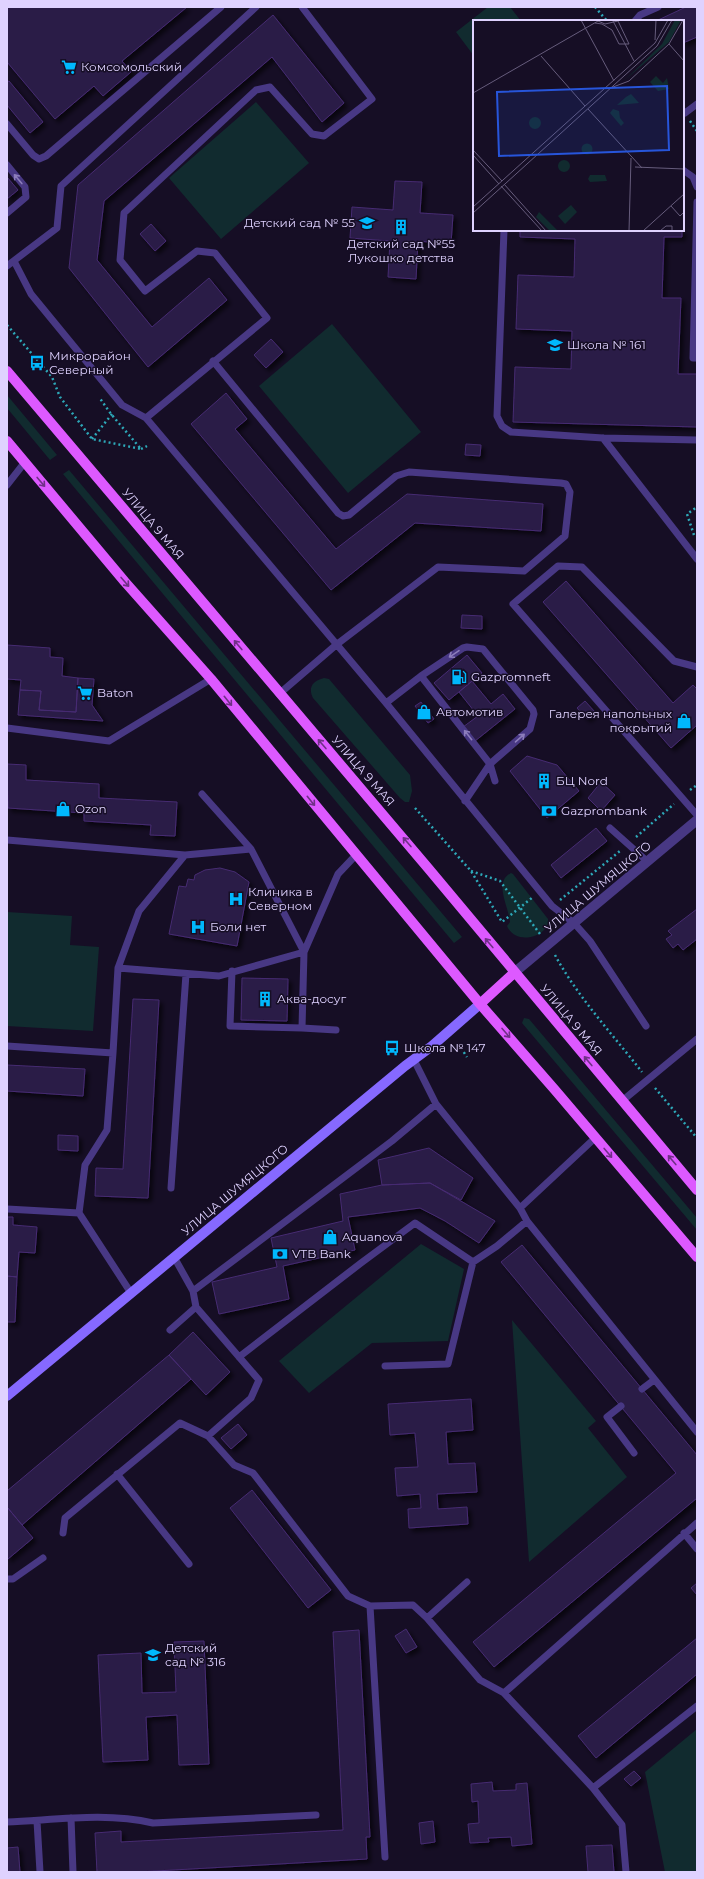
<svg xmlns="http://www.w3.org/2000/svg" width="704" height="1879" viewBox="0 0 704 1879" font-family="Montserrat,sans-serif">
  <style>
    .green { fill: #112b2f }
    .building { fill: #2a1a46; stroke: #462c72; filter: url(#shadow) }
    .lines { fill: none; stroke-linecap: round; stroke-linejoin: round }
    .path { stroke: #2da8b8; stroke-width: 2.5; stroke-dasharray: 2 3; stroke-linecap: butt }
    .lane { stroke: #483884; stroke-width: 7 }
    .street { stroke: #483884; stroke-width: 10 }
    .secondary { stroke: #8669ff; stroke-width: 10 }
    .primary { stroke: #dd59ff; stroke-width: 10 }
    .oneway { stroke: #8c7dbb }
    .oneway2 { stroke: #703087 }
    .labels { text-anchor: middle; stroke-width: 3; stroke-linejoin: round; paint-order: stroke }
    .poi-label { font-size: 12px; fill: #dfd2ff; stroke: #160e25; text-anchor: start }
    .street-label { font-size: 12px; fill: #dfd2ff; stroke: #160e25 }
    .inset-road { fill: none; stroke: #665c7c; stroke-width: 1 }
    .view { fill: #2755da; fill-opacity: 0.15; stroke: #2755da; stroke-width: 2 }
    .inset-edge { fill: none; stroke: #dfd2ff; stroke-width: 2 }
  </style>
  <defs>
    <filter id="shadow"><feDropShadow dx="3.5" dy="3.5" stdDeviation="2" flood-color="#0009"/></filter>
  </defs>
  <rect width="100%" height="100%" fill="#160e25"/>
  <path class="green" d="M488,7H510L521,21H474V56L456,32Z
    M256,102L309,163L221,239L169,178Z
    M332,324L421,432L348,493L259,386Z
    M7,395L57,455L50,460L7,408Z
    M69,470L462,937L454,943L63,474Z
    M324,678L329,679L410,775L412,791L409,802H405L400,798L313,698C308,688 312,681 324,678Z
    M511,873L513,874L548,919C550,936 516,947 507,926L510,922C509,907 493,882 511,873Z
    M7,912L72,916L70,945L99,947L93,1031L7,1026Z
    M524,1018L529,1019L697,1218V1230L522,1023Z
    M421,1244L464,1269L448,1341L372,1343L309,1393L279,1361Z
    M512,1320L596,1421L588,1428L627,1477L529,1562Z
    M697,1729V1872H665L645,1772Z"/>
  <path class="building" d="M7,7H187L122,61L131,72L103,96L94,86L55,119L7,62Z
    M686,7H697V37L683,43V21H656Z
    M273,15L344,103L322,122L272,57L104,201L97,260L152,327L209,278L227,300L148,367L69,268L78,185Z
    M9,81L43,122L30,133L7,105V82Z
    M7,177L18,190L7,199Z
    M395,181L422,182L420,213L453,215L451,244L418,241L416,279L388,277L390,241L350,238L352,207L393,210Z
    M151,224L166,241L155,251L140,234Z
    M520,230H682V237H664L662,298H681L678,374H697V427L513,422L515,367L571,369L572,331L516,329L518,275L574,277L575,239L520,237Z
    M271,339L283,352L266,368L254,355Z
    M226,393L247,419L235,429L336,549L407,494L543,504L541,531L415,523L331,590L191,424Z
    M466,444L481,445L480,456L465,455Z
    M566,581L673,703L693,685L697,689V725L671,748L543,602Z
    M462,615L482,616V629L461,628Z
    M7,645L50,648V657L63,658L62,676L78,678L76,712L39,710L41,691L20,690L21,680L7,679Z
    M467,655L482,673L449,700L434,683Z
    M78,678L94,679L92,705L103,721L18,715L20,690L41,691L39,710L76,712Z
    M472,681L491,704L503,694L515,709L475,741L463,727L478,716L459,692Z
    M585,701L595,712L587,719L577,708Z
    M421,702L434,719L428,723L415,706Z
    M527,756L557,765L579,791L547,818L510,771Z
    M7,764L26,765V780L99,784V798L177,802L175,836L150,835L151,825L84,821V813L8,808Z
    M601,782L615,795L601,811L588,798Z
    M596,828L607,841L561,878L551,865Z
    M220,868L235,872L249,882L237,946L169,934L179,886L186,887L188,879L194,880L195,875L205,870Z
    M697,909V939L683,950L678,944L673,948L666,939L672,935L668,931Z
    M242,978L288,979L287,1021L241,1020Z
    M133,999L159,1000L148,1198L95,1196L96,1168L123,1169Z
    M7,1065L85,1069L83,1096L7,1091Z
    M58,1135L78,1136V1151L58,1150Z
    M429,1148L473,1178L461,1200L430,1183L382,1185L378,1160Z
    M430,1183L495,1221L479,1243L445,1221L420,1208L348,1217L355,1250L283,1266L289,1299L219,1314L212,1282L277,1267L271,1238L343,1221L340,1194L382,1185Z
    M7,1217H13V1225L37,1227L35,1253L19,1252L17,1277L7,1276Z
    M522,1245L697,1455V1498L494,1667L473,1642L676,1473L501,1262Z
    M7,1276L17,1277L15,1322H7Z
    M193,1332L230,1372L206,1395L169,1355Z
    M169,1355L191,1379L22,1525L7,1507V1491Z
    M471,1399L473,1430L446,1432L448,1464L475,1463L477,1492L437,1494L438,1509L467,1507L468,1524L409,1528L408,1509L421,1508L420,1494L397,1496L395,1468L418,1467L415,1433L390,1435L388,1404Z
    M238,1424L247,1435L231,1449L221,1438Z
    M252,1490L331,1590L308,1608L230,1508Z
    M7,1507L33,1538L8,1559L7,1558Z
    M697,1583V1595L691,1588Z
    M406,1629L417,1647L406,1653L395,1636Z
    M359,1630L370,1837H366L367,1859L138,1872H97L95,1833L121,1831V1842L343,1830L333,1632Z
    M697,1638V1674L596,1758L578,1736Z
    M204,1641L209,1764L179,1765L177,1715L146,1717L148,1760L103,1762L98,1655L141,1653L142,1693L176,1692L174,1642Z
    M634,1771L641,1778L631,1786L624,1779Z
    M492,1782L493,1791L516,1790V1784L527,1783L532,1844L512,1846L511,1837L488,1838L489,1842L470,1843L468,1824L479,1823L478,1801L472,1802L471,1784Z
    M433,1821L435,1842L421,1844L419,1823Z
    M612,1845L614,1872H588L586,1846Z
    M18,1847L20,1872H7V1848Z"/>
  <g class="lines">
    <path class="path" d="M595,7L607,21
      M690,121L697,131
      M7,325L52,377L60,397L92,439L141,449L111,414L99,397
      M92,439L112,414
      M141,449L147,446
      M694,535L687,514L697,507
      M690,790L697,785
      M415,808L471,871L502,922L533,897
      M636,837L674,804
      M471,871L500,881L540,934
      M560,900L620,851
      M555,955C577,996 613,1035 642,1072
      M461,1048L467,1057
      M655,1088L697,1138"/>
    <path class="lane" d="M635,21L640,15L658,7
      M683,111L685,113L697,104
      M7,124L33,155L39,159L46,156L221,7
      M7,165L25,187L26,197L7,213
      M683,170L693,177L697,187
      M697,202L693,358H697
      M504,230L497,416L502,426L511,432L603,438L697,440
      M14,261L31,294L122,405L146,418L386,703L552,906L574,923L590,941L646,1026
      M7,266L57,228L61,186L256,7
      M213,361L338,513L343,516L349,515L396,476L409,472L561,483L566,484L570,492L565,536L524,571L438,567L336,645L279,694
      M146,418L267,318L215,253L197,251L145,291L120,260L124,213L256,90L270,87L312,134L324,136L372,99L302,7
      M603,438L697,559
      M7,485L25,462
      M697,667L674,661L582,567L558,566L513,604L697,815
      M421,676L463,648L467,647L483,649L533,710L534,714L530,729L490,764L495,781
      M386,703L421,676L490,764L465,801
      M7,728L109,741L211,679
      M202,794L251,849
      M610,828L648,862
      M7,840L185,855
      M118,968L219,976L304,952L338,874L355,856
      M302,1028L336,1030
      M7,1046L113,1053L107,1130L85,1165L79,1213L131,1293
      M113,1053L118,968L139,911L185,855L251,849L304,952L302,1028L230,1026L232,971
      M414,1060L436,1104L520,1208L527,1221L697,1432
      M622,1101L697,1039
      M171,1188L186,974
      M520,1208L595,1138
      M7,1209L79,1213
      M174,1257L193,1291L196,1307L259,1380L251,1398L208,1436
      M193,1291L392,1141L436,1104
      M170,1330L196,1307
      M239,1357L361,1263L415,1223L473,1262L497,1246L527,1221
      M385,1366L448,1364L473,1262
      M642,1389L654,1380
      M621,1406L607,1417L634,1453
      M117,1474L189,1564
      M63,1533L65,1518L180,1423L208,1436L234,1465L253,1473L348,1596L370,1606L413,1605L427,1618L480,1680L504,1693
      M684,1533L697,1549
      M7,1579H13L43,1558
      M370,1606L385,1857
      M427,1618L467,1582
      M593,1788L504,1693L697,1523
      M71,1818L73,1872
      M37,1821L40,1872
      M7,1822C55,1820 106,1812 153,1823L316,1815
      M626,1872L622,1825L593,1788L697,1706"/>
    <path class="street" d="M515,972L697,820"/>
    <path class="secondary" d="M7,1396L405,1066L432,1046L480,1004"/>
    <path class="primary" d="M7,371L428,868L697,1190
      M7,441L125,582L211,679L480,1004L555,1090L697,1257
      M480,1004L515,972"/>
  </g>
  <defs><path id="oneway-shaft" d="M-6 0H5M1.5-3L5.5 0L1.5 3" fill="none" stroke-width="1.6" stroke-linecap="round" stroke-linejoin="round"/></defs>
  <g class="oneway">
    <use href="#oneway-shaft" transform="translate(18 179) rotate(-130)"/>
    <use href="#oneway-shaft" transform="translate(454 654) rotate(146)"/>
    <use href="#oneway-shaft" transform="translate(468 735) rotate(-128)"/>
    <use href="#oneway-shaft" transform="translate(520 738) rotate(-41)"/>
  </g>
  <g class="oneway2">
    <use href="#oneway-shaft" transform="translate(41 482) rotate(50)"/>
    <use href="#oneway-shaft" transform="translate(125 582) rotate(49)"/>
    <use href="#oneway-shaft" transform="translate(238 645) rotate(-130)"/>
    <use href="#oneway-shaft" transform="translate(228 701) rotate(51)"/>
    <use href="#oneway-shaft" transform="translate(322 744) rotate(-131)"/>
    <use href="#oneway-shaft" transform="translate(311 801) rotate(51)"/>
    <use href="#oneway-shaft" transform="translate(407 842) rotate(-131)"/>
    <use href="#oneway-shaft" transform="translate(489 943) rotate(-130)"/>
    <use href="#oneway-shaft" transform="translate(506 1033) rotate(49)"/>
    <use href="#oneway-shaft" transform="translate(588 1061) rotate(-130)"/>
    <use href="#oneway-shaft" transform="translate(608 1153) rotate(50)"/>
    <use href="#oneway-shaft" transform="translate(672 1160) rotate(-130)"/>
  </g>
  <defs>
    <g id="supermarket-bare" transform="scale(1.2)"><path d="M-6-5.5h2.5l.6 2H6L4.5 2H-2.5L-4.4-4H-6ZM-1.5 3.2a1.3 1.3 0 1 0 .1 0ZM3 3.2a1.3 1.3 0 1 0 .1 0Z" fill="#00b8fd" stroke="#160e25" stroke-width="2.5" paint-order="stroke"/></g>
    <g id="school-bare" transform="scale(1.2)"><path d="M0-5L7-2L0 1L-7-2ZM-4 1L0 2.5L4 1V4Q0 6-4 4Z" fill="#00b8fd" stroke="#160e25" stroke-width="2.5" paint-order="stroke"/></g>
    <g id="building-bare" transform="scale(1.2)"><path d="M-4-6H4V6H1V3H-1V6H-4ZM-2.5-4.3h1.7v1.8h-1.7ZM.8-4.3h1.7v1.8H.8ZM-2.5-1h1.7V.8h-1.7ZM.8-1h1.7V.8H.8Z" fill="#00b8fd" stroke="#160e25" stroke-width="2.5" paint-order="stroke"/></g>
    <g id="bus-bare" transform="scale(1.2)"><path d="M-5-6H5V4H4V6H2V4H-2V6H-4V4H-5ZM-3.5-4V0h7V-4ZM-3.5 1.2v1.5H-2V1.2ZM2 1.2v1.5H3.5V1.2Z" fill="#00b8fd" stroke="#160e25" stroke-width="2.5" paint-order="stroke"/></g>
    <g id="fuel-bare" transform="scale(1.2)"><path d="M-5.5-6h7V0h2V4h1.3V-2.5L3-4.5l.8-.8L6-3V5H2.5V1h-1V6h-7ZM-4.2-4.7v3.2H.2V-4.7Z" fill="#00b8fd" stroke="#160e25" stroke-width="2.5" paint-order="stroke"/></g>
    <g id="shop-bare" transform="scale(1.2)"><path d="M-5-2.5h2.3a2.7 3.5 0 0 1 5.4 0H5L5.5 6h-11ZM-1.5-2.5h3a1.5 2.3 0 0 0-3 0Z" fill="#00b8fd" stroke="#160e25" stroke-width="2.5" paint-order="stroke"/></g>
    <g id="bank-bare" transform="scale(1.2)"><path d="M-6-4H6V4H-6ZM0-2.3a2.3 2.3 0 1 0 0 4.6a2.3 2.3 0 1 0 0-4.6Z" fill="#00b8fd" stroke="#160e25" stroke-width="2.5" paint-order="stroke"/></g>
    <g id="hospital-bare" transform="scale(1.2)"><path d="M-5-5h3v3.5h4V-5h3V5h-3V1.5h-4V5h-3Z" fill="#00b8fd" stroke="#160e25" stroke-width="2.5" paint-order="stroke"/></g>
  </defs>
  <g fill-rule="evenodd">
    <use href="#supermarket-bare" x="69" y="67"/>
    <use href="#school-bare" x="367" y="223"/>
    <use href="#building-bare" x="401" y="227"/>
    <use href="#school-bare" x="555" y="345"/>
    <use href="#bus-bare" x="37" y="363"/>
    <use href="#fuel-bare" x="459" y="677"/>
    <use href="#supermarket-bare" x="85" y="693"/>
    <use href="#shop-bare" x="424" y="712"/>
    <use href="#shop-bare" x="684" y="721"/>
    <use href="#building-bare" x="544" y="781"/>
    <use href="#shop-bare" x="63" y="809"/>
    <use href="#bank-bare" x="549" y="811"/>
    <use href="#hospital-bare" x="236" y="899"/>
    <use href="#hospital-bare" x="198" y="927"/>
    <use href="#building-bare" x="265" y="999"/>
    <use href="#bus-bare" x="392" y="1048"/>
    <use href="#shop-bare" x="330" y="1237"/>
    <use href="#bank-bare" x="280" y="1254"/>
    <use href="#school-bare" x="153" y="1655"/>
  </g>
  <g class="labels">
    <g class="poi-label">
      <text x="81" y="71">Комсомольский</text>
      <text x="355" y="227" text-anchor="end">Детский сад № 55</text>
      <text x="401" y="248" text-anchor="middle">Детский сад №55<tspan x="401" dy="14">Лукошко детства</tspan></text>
      <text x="567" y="349">Школа № 161</text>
      <text x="49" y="360">Микрорайон<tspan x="49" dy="14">Северный</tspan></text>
      <text x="471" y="681">Gazpromneft</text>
      <text x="97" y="697">Baton</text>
      <text x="436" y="716">Автомотив</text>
      <text x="672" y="718" text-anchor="end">Галерея напольных<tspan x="672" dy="14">покрытий</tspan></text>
      <text x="556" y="785">БЦ Nord</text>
      <text x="75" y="813">Ozon</text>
      <text x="561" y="815">Gazprombank</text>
      <text x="248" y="896">Клиника в<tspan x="248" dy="14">Северном</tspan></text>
      <text x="210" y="931">Боли нет</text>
      <text x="277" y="1003">Аква-досуг</text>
      <text x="404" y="1052">Школа № 147</text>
      <text x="342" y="1241">Aquanova</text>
      <text x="292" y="1258">VTB Bank</text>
      <text x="165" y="1652">Детский<tspan x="165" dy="14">сад № 316</tspan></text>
    </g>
    <g class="street-label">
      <text transform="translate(153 524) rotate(50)" y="4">УЛИЦА 9 МАЯ</text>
      <text transform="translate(363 771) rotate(49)" y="4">УЛИЦА 9 МАЯ</text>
      <text transform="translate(598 887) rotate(-40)" y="4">УЛИЦА ШУМЯЦКОГО</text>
      <text transform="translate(571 1020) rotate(50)" y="4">УЛИЦА 9 МАЯ</text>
      <text transform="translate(235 1190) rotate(-40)" y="4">УЛИЦА ШУМЯЦКОГО</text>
    </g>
  </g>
  <g transform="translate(473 20)">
    <rect width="211" height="211" fill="#160e25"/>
    <path d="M202,0H208L196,22L152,60L189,24ZM183,56L190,63L194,58L196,69L185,71L177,62ZM158,74L166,83L144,85L153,77ZM140,89L146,91L147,98L151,103L148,106L137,93ZM56 103a6 6 0 1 1 12 0a6 6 0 1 1-12 0ZM108.5 129a5.5 5.5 0 1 1 11 0a5.5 5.5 0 1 1-11 0ZM85 146a6 6 0 1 1 12 0a6 6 0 1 1-12 0ZM117,155H132L134,161L117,162L115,159ZM98,185L104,192L92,204L85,196ZM66,192L85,211H77L63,197Z" fill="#112b2f"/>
    <path class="inset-road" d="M108,0L141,61M140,1L161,41M182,20L183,0M196,24L211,41M68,36L112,86M140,67L156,61L196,24L210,0M0,73L125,1L132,4L145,1L156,24H146L139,10L129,4L122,3M115,89L169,148M0,130L29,161M0,135L26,164M162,147L211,149M31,164L73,211M28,166L69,211M198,186L207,196L211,192M0,187L182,23L195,0M0,193L184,26L199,0M156,211L158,138M170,211L211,174M187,211L193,206H199V211"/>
    <path class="view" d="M194,66L196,130L26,136L24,72Z"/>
    <rect width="211" height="211" class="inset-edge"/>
  </g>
  <rect width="704" height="1879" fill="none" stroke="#dfd2ff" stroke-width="16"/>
</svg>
